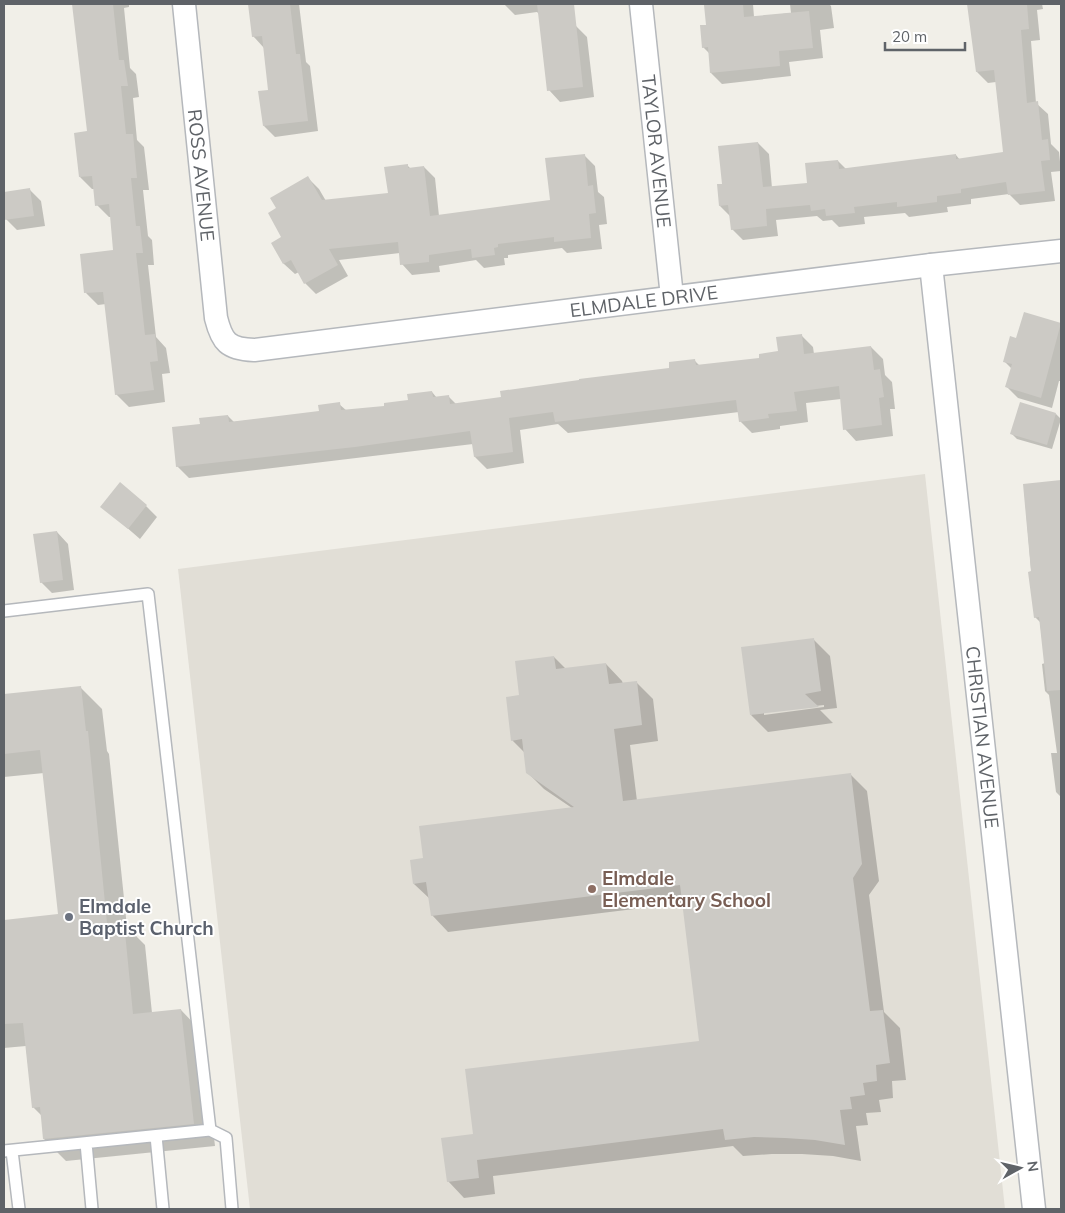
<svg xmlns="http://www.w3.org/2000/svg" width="1065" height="1213" viewBox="0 0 1065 1213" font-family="Mulish,sans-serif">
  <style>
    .education { fill: #e1ded6 }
    .shadow { fill: #0003; fill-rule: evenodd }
    .building { fill: #cccac5 }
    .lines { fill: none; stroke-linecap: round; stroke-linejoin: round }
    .lane-casing { stroke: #b5b8bc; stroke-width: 14 }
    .street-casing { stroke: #b5b8bc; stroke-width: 25 }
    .lane { stroke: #fff; stroke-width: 11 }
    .street { stroke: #fff; stroke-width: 22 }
    .education-dot { fill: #8d6e63; stroke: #fff; stroke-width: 2 }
    .worship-dot { fill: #6b7280; stroke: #fff; stroke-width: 2 }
    .labels { text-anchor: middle; stroke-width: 4; stroke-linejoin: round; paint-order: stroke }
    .street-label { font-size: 19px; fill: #5f6368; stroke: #fff }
    .education-label { font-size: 19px; font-weight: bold; fill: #785e54; stroke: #fff; text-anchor: start }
    .worship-label { font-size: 19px; font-weight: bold; fill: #5b616d; stroke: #fff; text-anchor: start }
  </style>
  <rect width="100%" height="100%" fill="#f1efe8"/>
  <path class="education" d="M925,474L1005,1209H250L178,569Z"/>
  <path class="shadow" d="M74,4H129V7L124,8L130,68L136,74L139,97L133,98L137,140L144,147L149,190H143L148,236L152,240L154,265H148L156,337L166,348L170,373L162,374L165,402L129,407L116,394L106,304L98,305L86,293L115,252L111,217H109L97,205L95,189H92L80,177L89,132Z
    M249,4H299L306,62L310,66L318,131L275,137L264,126L269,91L264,48L253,36Z
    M504,4H571L573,26H576L587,37L594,97L560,102L549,90L540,15L537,12L515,15Z
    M705,4H753L754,17L791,13L790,4H829L831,6L834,28L820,30L823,58L789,62L791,76L722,84L711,73L710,54L703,47L707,26Z
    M969,4H1042L1043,9L1037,10L1040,40L1031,41L1036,103L1048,114L1051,144L1059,152L1061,171L1051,172L1055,201L1020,205L1009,194L971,199V204L947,207L948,212L909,217L905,213L864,217L865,224L839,227L832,220L823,221L817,216L776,220L778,236L743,240L732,229L730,216L720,206L723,185L758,143L769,154L772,188L809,184L838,161L846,169L956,155L960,160L1004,153L996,82L988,83L977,72Z
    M584,155L595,166L598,192L604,197L607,224L599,225L602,249L567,253L562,248L508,255V258H504L505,265L484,268L476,260L439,266L440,272L412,275L402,264L400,253L339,260L348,276L316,294L305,283L299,272L295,274L284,264L273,244L283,238L278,209L308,178L319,189L326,201L389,194L407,165L411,169L424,167L435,178L439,216L551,202Z
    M30,190L41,201L45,226L17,230L6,219L4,193Z
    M1025,313L1061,325V381H1059L1052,408L1018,398L1007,387L1012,369L1004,361L1017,340Z
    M801,335L813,347L814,354L871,347L883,359L885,375L892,382L895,409H890L893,436L856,441L845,429L841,399L806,403L808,422L780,426V429L752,433L740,421L739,412L568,433L558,424L520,430L524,463L487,469L475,457L473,444L189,478L177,466L202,425L228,416L234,422L320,412L339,404L347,411L385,407L409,401L432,392L437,398L448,396L456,404L502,398L671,369L695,361L700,366L761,359L779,352Z
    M1056,414L1061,419L1052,449L1017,439L1012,434Z
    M1061,482V797L1056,792L1051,753H1057L1049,695L1045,691L1042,664L1045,663L1040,622L1035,617L1024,486Z
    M102,506H146L157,517L140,539Z
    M57,532L68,544L74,590L52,593L41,582Z
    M813,639L830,656L837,708L820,710L833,723L768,732L751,715ZM824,705V707L764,715V712Z
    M554,657L566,669L606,664L622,681L623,684L636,682L653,699L658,741L630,745L637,801L850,774L867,791L879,881L869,895L884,1012L900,1028L906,1080L892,1081L893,1098L879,1100L881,1112L866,1113L868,1125L856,1126L861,1161L833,1156L802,1154H772L743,1156L733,1146L493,1176L495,1194L464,1198L448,1181L474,1135L701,1042L683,903L448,932L432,915L430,899L414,884L425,859L572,808L544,789L527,772L525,753L512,740L520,696Z
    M80,687L102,709L107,751L109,754L127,927L145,945L152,1013L181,1010L202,1032L215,1146L66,1161L44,1139L42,1116L33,1107L26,1046L4,1048V921L59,915L44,773L4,777V696Z"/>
  <path class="building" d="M72,4H113L119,60H124L128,86H121L126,134H133L137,178H131L136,226H140L143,253H136L145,335L155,334L158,361L150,362L154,390L115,395L103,292L84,293L80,254L113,250L109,204L95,206L92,176L79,177L74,133L87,131Z
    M248,4H290L296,54H300L308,121L263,126L258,91L268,90L262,36L252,37Z
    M537,4H574L583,87L547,91Z
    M718,4H743L744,17L809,11L813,48L779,51L780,66L710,73L708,47L702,48L700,25H706L704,5Z
    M967,4H1027L1029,29L1021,30L1027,103L1038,101L1042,140L1048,139L1050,160L1041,161L1045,191L1008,195L1006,182L961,189V193L937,196V202L897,207V202L854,207L855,213L826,216L825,209L811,211L810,205L766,209L767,226L731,230L728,205L719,206L717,184H722L718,146L758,142L763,187L807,183L805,163L838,160L839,169L956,154V159L1003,152L994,70L976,72Z
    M585,154L588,186L593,185L596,213L589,214L591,238L554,242V237L498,244V247L494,248L495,255L472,258L471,249L429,255V262L400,265L398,242L329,249L338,265L304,284L291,260L283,264L271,243L281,237L268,213L276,208L270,198L308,176L322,200L388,193L384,167L408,164V168L424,166L430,216L550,200L545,158Z
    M30,188L34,216L4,220V192Z
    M1024,312L1061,323L1041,398L1005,387L1012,364L1003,362L1010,336L1016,338Z
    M802,334L804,354L871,346L874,370L880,369L884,397L879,398L882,425L843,430L839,386L794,392L797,411L768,414L769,418L739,422L736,400L555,422L553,412L509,418L513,452L474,457L470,431L355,447L176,467L172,427L200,424L199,418L228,415L229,422L319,411L318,405L340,402L341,410L384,406V403L408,400L407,394L432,391L433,397L449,395L450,404L501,397L500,391L579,380V379L669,368V362L695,359L696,365L759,358V354L778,351L776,337Z
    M1020,402L1056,413L1047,445L1010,434Z
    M1061,480V690L1047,691L1039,617L1034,618L1028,572L1031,571L1023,484Z
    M120,482L147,505L128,529L100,507Z
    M57,531L63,580L40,583L33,534Z
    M814,638L821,691L805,694L819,707L750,715L741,647Z
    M554,656L556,669L606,663L609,684L637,681L642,725L614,729L623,801L851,773L862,864L853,878L870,1011L883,1010L890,1063L876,1065L877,1081L863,1083L865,1095L850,1097L852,1109L840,1110L845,1145L815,1140L785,1138L754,1137L725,1140L723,1129L477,1160L479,1178L447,1182L441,1138L473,1134L465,1069L699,1041L680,885L431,916L426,882L413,884L410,860L423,858L419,826L574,807L526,773L522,739L511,741L506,697L519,695L515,661Z
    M81,686L86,731H88L107,923L124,922L133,1014L181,1009L194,1124L43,1139L40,1107L32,1108L23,1023L4,1024V920L58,914L40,750L4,754V694Z"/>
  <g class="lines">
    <g class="lane-casing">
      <path id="lane" d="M4,611L148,594L210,1130
        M156,1136L163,1209
        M86,1143L92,1209
        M4,1151L210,1130L226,1138L232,1209
        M12,1151L19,1209"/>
    </g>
    <g class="street-casing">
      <g id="street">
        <path id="s1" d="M184,4L216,318C222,342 228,349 254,350L931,265L1061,251"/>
        <path id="s2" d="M641,4L672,297"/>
        <path id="s3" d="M931,265L1034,1209"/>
      </g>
    </g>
    <use href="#lane" class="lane"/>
    <use href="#street" class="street"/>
  </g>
  <circle class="education-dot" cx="592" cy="889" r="5"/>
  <circle class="worship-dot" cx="69" cy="917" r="5"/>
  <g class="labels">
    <g class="street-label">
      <text dy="7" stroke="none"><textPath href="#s2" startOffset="148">TAYLOR AVENUE</textPath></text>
      <text dy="7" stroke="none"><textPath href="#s1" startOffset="172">ROSS AVENUE</textPath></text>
      <text dy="7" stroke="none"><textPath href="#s1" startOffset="764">ELMDALE DRIVE</textPath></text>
      <text dy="7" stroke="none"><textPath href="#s3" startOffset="475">CHRISTIAN AVENUE</textPath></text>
    </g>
    <g class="education-label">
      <text x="602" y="885">Elmdale<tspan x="602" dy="22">Elementary School</tspan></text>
    </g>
    <g class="worship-label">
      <text x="79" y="913">Elmdale<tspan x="79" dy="22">Baptist Church</tspan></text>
    </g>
  </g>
  <rect width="1065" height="1213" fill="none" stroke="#5f6368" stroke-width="10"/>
  <g transform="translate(1020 1168) rotate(82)" stroke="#ffffff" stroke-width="4" paint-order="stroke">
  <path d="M0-4L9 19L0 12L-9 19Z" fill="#5f6368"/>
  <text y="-8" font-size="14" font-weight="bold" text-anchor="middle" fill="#5f6368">N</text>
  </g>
  <path d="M885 42v8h80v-8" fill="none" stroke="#5f6368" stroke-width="2.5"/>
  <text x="892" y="42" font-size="15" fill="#5f6368" stroke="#ffffff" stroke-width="4" paint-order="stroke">20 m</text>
</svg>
